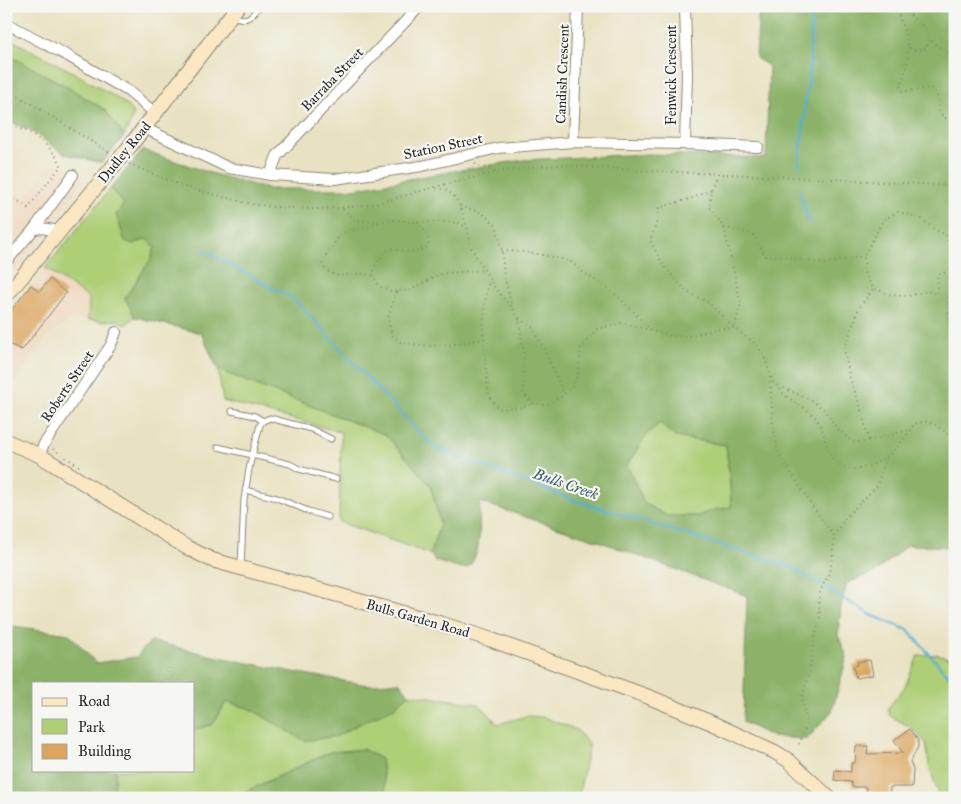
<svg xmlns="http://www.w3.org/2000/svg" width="961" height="804" viewBox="0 0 961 804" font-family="'IM FELL Great Primer',serif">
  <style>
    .built { fill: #eed7bb }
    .green { fill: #afcf77; stroke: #6d7d51 }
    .forest { fill: #8bb268; stroke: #5b6e4a; fill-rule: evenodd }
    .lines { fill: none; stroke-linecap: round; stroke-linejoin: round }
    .stream { stroke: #53aed1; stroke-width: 2.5 }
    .building { fill: #dba55d }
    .service-casing { stroke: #8a8676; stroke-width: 7 }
    .minor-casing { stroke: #8a8676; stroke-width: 12 }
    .secondary-casing { stroke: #8a8676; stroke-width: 16 }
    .path { stroke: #8a8676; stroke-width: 2; stroke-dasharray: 1 4; stroke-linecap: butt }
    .service { stroke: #fff; stroke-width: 5 }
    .minor { stroke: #fff; stroke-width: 10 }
    .secondary { stroke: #fae7c3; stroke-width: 14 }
    .secondary-bridge-casing { stroke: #8a8676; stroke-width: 16; stroke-linecap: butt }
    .secondary-bridge { stroke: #fae7c3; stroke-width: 14 }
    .labels { text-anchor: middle; stroke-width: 4.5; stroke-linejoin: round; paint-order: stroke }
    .street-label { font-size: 14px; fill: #2b2b2b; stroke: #f6f6f2 }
    .water-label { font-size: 15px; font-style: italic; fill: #395965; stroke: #f6f6f2 }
  </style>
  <rect width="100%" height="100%" fill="#f6f6f2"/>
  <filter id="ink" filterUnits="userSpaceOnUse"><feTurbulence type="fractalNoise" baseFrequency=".02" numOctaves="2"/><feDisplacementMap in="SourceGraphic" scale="10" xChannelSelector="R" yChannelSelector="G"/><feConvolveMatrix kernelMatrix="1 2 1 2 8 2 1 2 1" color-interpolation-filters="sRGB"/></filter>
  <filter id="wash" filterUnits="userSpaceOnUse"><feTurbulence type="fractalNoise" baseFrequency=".0096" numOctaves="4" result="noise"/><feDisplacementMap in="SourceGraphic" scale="20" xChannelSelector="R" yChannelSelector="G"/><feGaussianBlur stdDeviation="1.12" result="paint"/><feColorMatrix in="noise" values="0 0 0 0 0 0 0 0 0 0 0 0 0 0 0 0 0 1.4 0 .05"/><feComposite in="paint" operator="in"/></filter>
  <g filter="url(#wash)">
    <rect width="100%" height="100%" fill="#e9e2c2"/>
    <path class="built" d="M51,162L64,165L83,181L52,221L43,239L16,271L6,278V189L24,201Z
      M45,268L89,298L88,320L72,319L47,336L12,387L6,385V318Z"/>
    <path class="green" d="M6,37C38,54 71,70 102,89C113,96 128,103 134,115L124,136L105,110L66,86L6,54Z
      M111,188L124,204L133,244L147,239L155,247L151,259L125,298L135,317L125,325L118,320L102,321L88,320L89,298L45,268Z
      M218,370L386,435L431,486L440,524L430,554L339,522L341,432L223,401Z
      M660,422L676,437L726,445L730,483L731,507L714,510L698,516H667L644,503L627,465L647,434Z
      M938,654L955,661V798H939L929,765L926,743L909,726L890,716L888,708L904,688L918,656Z
      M409,694L479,704L498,724L527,716L543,717L577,730L589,745L578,798L444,797L443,798H386L381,760L330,752L232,798H126L114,788L116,770H194V730L213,724L226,702L249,708L273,721L337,736L357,725L393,708Z"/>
    <path class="forest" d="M759,6H955V547L907,545L876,572L847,583L841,606L838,635L847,657L832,711L807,739L773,737L743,722L747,596L596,540L480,502C478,522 484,553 467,568H458L435,561L430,554L440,524L431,486L386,435L218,370L201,333L135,317L125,298L151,259L155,247L147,239L133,244L125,241L116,215L124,204L111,188L143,150L207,172L268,189H353L454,171L523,160L648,154L766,158L769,66L756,58ZM660,423L675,437L726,445L730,483L731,507L714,510L698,516H667L644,503L627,465L647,434Z
      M6,54L66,86L105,110L124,136L102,163L65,154L28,129L6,121Z
      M6,625L69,634L96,663L136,657L151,641L209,655L293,672L367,685L399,682L409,694L393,708L357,725L337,736L305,741L249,708L226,702L213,724L194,730V683H34V770H116L114,788L126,798H6Z
      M363,749L381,759L386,798H232L330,752Z"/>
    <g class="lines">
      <path class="stream" d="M799,166L810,64L812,6
        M800,191L808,222
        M203,250L295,300L433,447L571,499L791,567L871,615L908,630L955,683"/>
    </g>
    <g id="blocks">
      <path class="building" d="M50,279L66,293L22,350L6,343V317L31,285L39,292Z
        M870,660L873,675L856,678L853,666L858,665L857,662Z
        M910,729L918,740V747L910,762L913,769L912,787H890L889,797L866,795V787H852L851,782L834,780L835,770L851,772V763H855L856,746H868L867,754L903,753L894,740Z"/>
    </g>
  </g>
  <g filter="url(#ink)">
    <use href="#blocks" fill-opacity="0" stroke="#8a8676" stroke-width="1"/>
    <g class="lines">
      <g class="service-casing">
        <path id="service" d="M232,16C248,22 250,18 260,6
          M232,411L255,416L263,421
          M218,447L290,464L299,469L336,479
          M245,490L277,498L308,511L328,517
          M241,567L244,499L250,464L260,425L263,421L270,418L311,429L331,439"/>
      </g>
      <g class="minor-casing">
        <path id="minor" d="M6,23L68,56L128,91L155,113
          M144,128L229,168L270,175L335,179L422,166L498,148L573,142L685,144L758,147
          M573,142L578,6
          M685,144L687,75L685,6
          M270,175L277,156L420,6
          M34,229L73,175
          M6,262L34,229L42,228L59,231
          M39,455L44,444L111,345L116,332"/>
      </g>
      <g class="secondary-casing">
        <path id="secondary" d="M130,146L238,6
          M6,296L111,169
          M6,441L39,455L186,547L212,560L439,623L489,639L649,697L712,723L775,752L788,760L829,798"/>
      </g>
      <path class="path" d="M895,6L903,27L908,47L914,50L927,48L928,38
        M906,6L911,16L927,30L928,38L939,47L955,56
        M908,47L907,65L900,88L902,91H908L931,88L937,94L939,112L945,118L955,124
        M6,88L110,153
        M6,125C14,128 22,129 29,132C40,139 58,153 61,166L28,208L6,192
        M955,141L951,150L955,154
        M129,164L185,187L247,203L274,207L311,209L342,208L374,204L435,187L498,172L540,166L563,165L631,170L815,178L955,186
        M475,164L496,172
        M717,174L711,190L709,207L724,228L753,234L765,256H784L825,264L864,256
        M436,188L446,190L453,195L460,206L468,230L471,247L493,285L503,298L512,307L519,319L524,358L523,393L532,403L547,405L562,396L572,388L578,374L581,348L597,329L623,323L672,336H687L720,328H734L756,344L764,356L773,382C779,386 781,392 786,396C799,406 810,409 819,423C826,434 825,451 835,461C848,476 873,467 887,456C898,448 907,435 914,424C919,423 923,421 927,422C937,424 948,434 955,441
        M711,190L692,198L659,208L657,222L650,240L663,265L687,292L709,303L734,328L741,304L724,228
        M460,206L482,213L496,225L502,251L504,276L512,307
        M343,209L355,220L378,222L395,220L412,222H446L459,223L467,228
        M378,222L366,228L351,230L340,234L331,249L324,258L322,265C335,282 343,273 361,274C365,274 369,275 373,276L379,286L391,292L411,290L438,275L446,273L485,270
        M955,249L951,253L948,296L949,323L955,342
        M502,251L524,252L548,256L570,261L583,272L614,293L632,310L651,330
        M950,272L938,274L937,294L927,291L908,296L891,295L873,288L864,272V256L883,220L898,212L921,218L934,229L946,235L951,253
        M373,276C375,262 379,258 389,249L415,252L428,247C430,236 425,230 417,222
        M490,279L486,292L483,329L486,370L489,396L499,409L522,407L531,404
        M396,292L388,318L392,335L400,342L428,346L456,344L484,339
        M519,319L532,327L544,349L564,394
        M770,377L773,426L778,452L813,507L833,535
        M779,386L813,401L824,410L838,429L851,441L864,442L910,430
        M869,440L861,409L850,378L844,350L859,308L873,289
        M53,449L82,468
        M799,744L807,724L802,697L809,674L814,641L820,617L819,602L820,591L828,576L833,558L834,535L847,516L877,486L886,458"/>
      <use href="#service" class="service"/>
      <use href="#minor" class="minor"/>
      <use href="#secondary" class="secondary"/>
      <g class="secondary-bridge-casing">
        <path id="secondary-bridge" d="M111,169L130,146"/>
      </g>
      <use href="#secondary-bridge" class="secondary-bridge"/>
    </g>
  </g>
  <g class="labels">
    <g class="street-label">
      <text transform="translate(562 74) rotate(-88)" y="5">Candish Crescent</text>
      <text transform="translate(671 75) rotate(-90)" y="5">Fenwick Crescent</text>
      <text transform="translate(332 79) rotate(-46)" y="5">Barraba Street</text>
      <text transform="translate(443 146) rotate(-12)" y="5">Station Street</text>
      <text transform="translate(124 152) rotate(-51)" y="5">Dudley Road</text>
      <text transform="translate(67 386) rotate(-56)" y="5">Roberts Street</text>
      <text transform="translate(418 618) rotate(16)" y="5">Bulls Garden Road</text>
    </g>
    <g class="water-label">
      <text transform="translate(566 484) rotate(19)" y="5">Bulls Creek</text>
    </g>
  </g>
  <rect width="961" height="804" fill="none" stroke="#f6f6f2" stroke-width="25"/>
  <rect x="32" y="682" width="162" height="90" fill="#f6f6f2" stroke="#a5a5a2"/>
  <rect x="42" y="698" width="25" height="8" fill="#fae7c3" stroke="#a5a5a2"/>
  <text x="78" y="706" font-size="15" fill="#2b2b2b">Road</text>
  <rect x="42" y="719" width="25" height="15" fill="#afcf77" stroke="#a5a5a2"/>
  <text x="78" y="732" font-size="15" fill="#2b2b2b">Park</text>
  <rect x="42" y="744" width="25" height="15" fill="#dba55d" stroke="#a5a5a2"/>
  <text x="78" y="756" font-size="15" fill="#2b2b2b">Building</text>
</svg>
